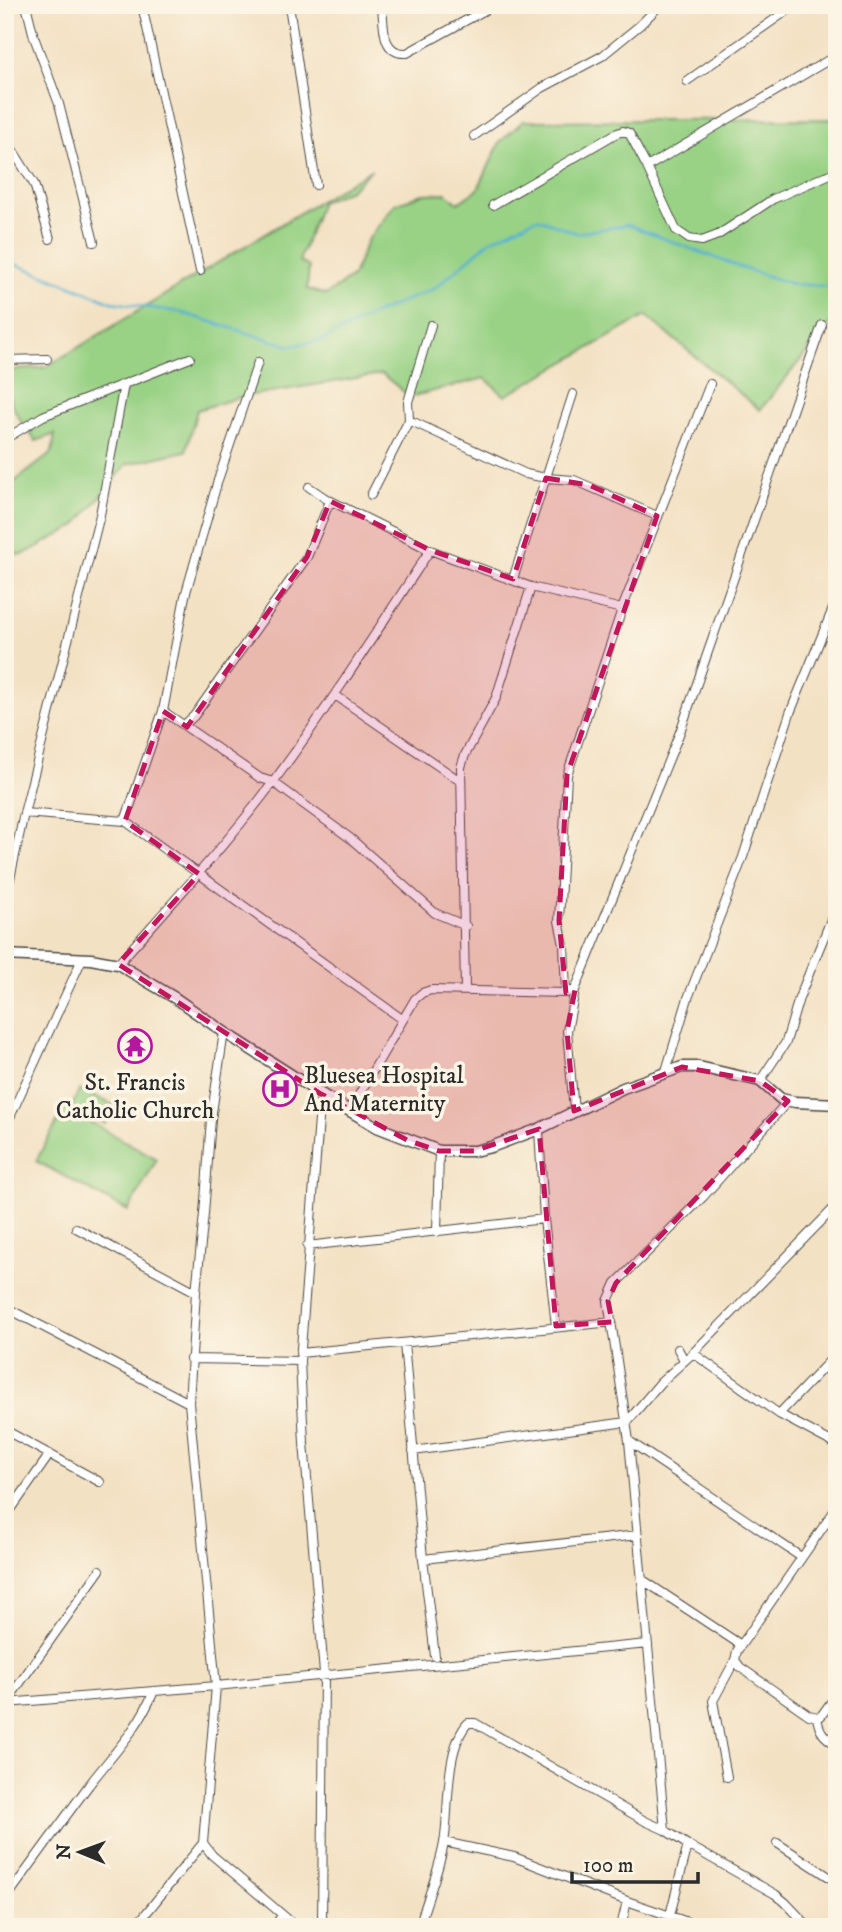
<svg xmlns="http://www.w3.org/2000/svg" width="842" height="1932" viewBox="0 0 842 1932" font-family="'IM FELL DW Pica',serif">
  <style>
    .green { fill: #99d285; stroke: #627e58; stroke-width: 2 }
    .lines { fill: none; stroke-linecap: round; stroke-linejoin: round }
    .stream { stroke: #53b0d1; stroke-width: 2.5 }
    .minor-casing { stroke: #494642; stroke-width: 10 }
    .tertiary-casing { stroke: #494642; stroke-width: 13 }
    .minor { stroke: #fff; stroke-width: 8 }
    .tertiary { stroke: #fff; stroke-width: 10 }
    .marked { fill: #c2185b; fill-opacity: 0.2; stroke: #c2185b; stroke-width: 5; stroke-dasharray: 14 9; stroke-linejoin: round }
    .labels { text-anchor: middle; stroke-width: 7; stroke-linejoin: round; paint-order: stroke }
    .poi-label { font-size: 24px; fill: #2b2b2b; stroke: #fcf5e5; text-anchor: start }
  </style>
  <rect width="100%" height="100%" fill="#fcf5e5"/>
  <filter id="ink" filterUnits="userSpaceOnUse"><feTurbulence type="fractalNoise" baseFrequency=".0143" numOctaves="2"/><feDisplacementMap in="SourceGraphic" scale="14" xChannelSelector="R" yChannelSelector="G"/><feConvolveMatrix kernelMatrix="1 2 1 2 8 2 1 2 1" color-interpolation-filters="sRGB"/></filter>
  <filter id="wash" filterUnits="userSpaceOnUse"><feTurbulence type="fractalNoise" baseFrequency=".00686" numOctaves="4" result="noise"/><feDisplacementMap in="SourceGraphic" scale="28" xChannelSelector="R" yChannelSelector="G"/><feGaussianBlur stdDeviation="1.57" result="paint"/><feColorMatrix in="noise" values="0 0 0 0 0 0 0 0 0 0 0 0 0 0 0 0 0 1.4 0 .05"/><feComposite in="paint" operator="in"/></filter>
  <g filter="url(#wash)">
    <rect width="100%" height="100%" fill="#f3e1c3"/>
    <path class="green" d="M837,119V315L760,410L646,316L505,396L485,378L410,397L382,374L240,397L197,410L186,451L127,464L76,526L24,554L5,555V489L52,453L55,434L36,441C18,419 5,399 5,371L46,367L372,169L350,190L321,202L299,261L309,267L307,289L326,295L353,276L367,241L395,204L423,194L446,193L458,203L478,189L500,142L523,121Z
      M79,1090L114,1105L105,1124L71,1109Z
      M65,1108L157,1159L128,1211L36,1161Z"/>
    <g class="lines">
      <path class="stream" d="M5,260L112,302L179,312L290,346L323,340L374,314L435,288L491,240L537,218L577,233L628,225L745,269L793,284L837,287"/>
    </g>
  </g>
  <g filter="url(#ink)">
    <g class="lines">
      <g class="minor-casing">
        <path id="minor" d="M26,5L34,37L59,104L94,242
          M142,5L200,271
          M289,5L316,185
          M382,5C384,25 381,55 407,53L494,5
          M687,81L795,5
          M474,136L542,88L602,56L640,25L660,5
          M5,138L34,184L50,239
          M647,167L676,230L689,239L702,241L718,235L773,199L837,171
          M493,205L615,134L623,131L629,133L647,167L837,55
          M5,360L47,359
          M409,420L408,402L431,325
          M5,439L43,416L190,358
          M309,487L325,498L430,550L531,587L622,609
          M371,495L409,420L526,474L546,478L574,480L657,516
          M513,579L573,394
          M335,695L460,781
          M163,711L260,778L273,782L350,838L435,913L466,926
          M184,725L194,716L307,557L330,501
          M24,813L125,821L402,1019
          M125,821L163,711L185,596L218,480L258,362
          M5,902L24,813L100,515L124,384
          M118,964C171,904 226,845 274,781C329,706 379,628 430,550
          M465,990L461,767L465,755L496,698L531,587
          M575,990L680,732L822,325
          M224,1032L211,1119L204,1214L196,1292L189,1403L216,1686L203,1843L212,1855L297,1927
          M666,1071L688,998L743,857L790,713L837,599
          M760,1081L786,1042L799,998L837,905
          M321,1094L300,1361L304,1443L324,1673L322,1927
          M350,1110L415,999L422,993L431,990L566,993
          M574,1111L567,1031L575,990L566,993L564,945L559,921L567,775L622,609L710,384
          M5,1128L82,959
          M539,1129L544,1219L556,1326
          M76,1228L196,1292
          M437,1232L439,1151
          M307,1246L544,1219
          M5,1307L189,1403
          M404,1343L423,1559L435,1656
          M678,1349L684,1360
          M300,1353L612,1322
          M693,1353L779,1414L837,1445
          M190,1359L300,1361
          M779,1414L837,1353
          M5,1430L100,1482
          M629,1441L801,1557
          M413,1451L627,1422L660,1383L693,1353L837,1205
          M837,1507L737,1651L735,1660L740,1667L809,1715L817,1717L821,1716L837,1694
          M5,1518L50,1454
          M423,1559L638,1535
          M643,1580L741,1645
          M6,1703L216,1686L648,1644
          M5,1704L100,1570
          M817,1717C819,1732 824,1737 837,1745
          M727,1777L713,1701L735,1660
          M665,1830L629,1441L608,1301L616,1283L703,1197L788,1101
          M444,1842L514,1857L627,1901L702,1927
          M777,1843L837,1882
          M5,1900C33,1861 61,1823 89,1785C113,1754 139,1728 154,1691
          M670,1915L688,1845
          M135,1927L203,1843
          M273,1927L282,1916
          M351,1927H400
          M419,1927C427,1899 439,1871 444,1843C450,1810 444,1749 468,1723H475L645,1821L665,1830L688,1845L775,1894L785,1902L809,1927
          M621,1927L627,1901"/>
      </g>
      <g class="tertiary-casing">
        <path id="tertiary" d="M5,955L91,959L118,964L175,998L224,1032L321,1094L377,1127L439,1151H474L491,1147L539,1129L623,1088L682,1067H699L760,1081L781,1099L795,1102L837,1104"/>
      </g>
      <use href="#minor" class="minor"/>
      <use href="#tertiary" class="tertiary"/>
    </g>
  </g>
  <path class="marked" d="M546,478L589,485L657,516L567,775L559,921L566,993L575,990L567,1031L574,1111L682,1067L760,1081L788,1101L616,1283L608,1301L612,1322L556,1326L539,1129L474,1151H439L407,1140L321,1094L118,964L199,874L125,821L163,711L187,727L307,557L330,501L430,550L513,579Z"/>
  <defs>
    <g id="temple-ring" transform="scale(1.75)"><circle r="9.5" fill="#fcf5e5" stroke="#b5179e" stroke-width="1.5"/><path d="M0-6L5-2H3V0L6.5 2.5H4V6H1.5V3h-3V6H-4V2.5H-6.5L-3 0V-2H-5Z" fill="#b5179e"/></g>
    <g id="hospital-ring" transform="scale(1.75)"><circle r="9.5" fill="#fcf5e5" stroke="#b5179e" stroke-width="1.5"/><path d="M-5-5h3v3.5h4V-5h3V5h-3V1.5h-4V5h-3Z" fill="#b5179e"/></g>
  </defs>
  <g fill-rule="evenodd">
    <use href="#temple-ring" x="135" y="1046"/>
    <use href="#hospital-ring" x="280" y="1089"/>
  </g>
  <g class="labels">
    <g class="poi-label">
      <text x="304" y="1083">Bluesea Hospital<tspan x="304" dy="28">And Maternity</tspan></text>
      <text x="135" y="1090" text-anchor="middle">St. Francis<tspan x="135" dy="28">Catholic Church</tspan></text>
    </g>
  </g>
  <rect width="842" height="1932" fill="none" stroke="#fcf5e5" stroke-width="28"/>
  <g transform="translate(80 1852) rotate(271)" stroke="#fcf5e5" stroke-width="5" paint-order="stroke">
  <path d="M0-5L12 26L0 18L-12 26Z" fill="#2b2b2b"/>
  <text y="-10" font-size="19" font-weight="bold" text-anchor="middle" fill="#2b2b2b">N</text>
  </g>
  <path d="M572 1872v10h126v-10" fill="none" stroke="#2b2b2b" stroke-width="3.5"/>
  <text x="583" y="1872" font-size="21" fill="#2b2b2b" stroke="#fcf5e5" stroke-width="5" paint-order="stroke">100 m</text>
</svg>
